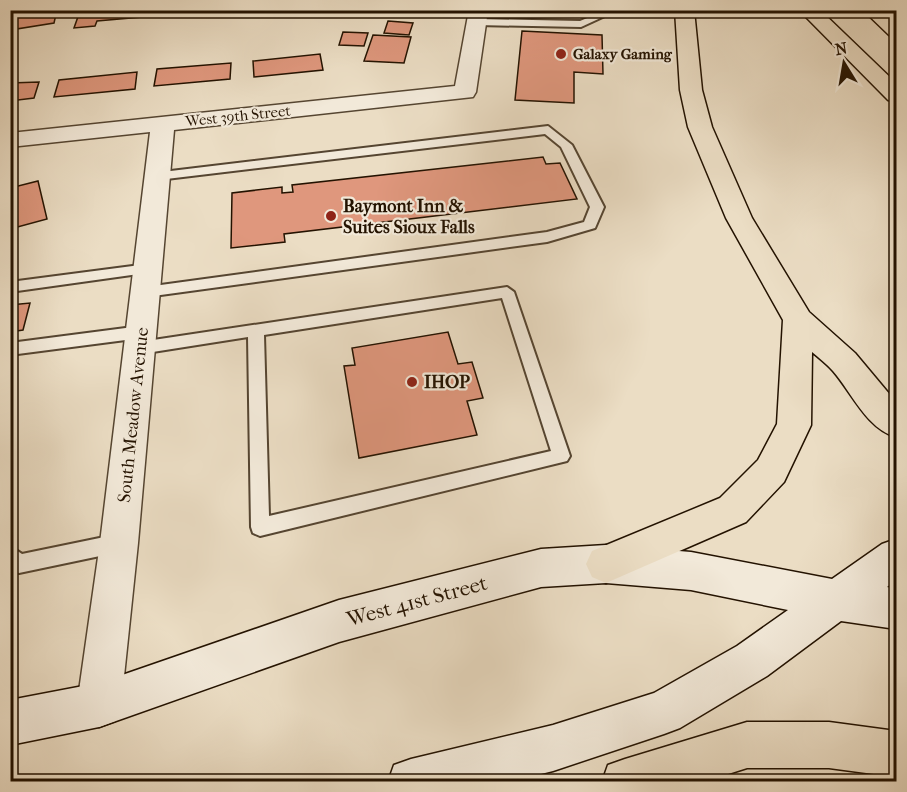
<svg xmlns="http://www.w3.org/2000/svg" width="907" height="792" viewBox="0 0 907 792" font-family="'IM FELL French Canon',serif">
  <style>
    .building { fill: #df977d; stroke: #231200; stroke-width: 1.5 }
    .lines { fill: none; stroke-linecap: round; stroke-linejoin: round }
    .lane-casing { stroke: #554531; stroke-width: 4 }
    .street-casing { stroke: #554531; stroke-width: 3 }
    .secondary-casing { stroke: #231200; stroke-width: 3 }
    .highway-casing { stroke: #231200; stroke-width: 3 }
    .lane { fill: #f2e9d9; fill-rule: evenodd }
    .street { fill: #f2e9d9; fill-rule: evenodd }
    .secondary { fill: #f2e9d9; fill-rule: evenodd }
    .highway { fill: #ebddc4; fill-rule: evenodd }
    .poi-dot { fill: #8f2418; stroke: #f2e9d9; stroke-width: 2 }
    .labels { text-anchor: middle; stroke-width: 4.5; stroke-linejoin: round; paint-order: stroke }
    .far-poi-label { font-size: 15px; font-weight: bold; fill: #231200; stroke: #f2e9d9; text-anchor: start }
    .far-street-label { font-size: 15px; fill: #231200; stroke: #f2e9d9 }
    .poi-label { font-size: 18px; font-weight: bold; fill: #231200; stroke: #f2e9d9; text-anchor: start }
    .street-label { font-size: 18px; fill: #231200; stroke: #f2e9d9 }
    .near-street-label { font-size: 21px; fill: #231200; stroke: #f2e9d9 }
  </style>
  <rect width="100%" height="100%" fill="#ebddc4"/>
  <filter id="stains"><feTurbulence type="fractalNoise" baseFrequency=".00333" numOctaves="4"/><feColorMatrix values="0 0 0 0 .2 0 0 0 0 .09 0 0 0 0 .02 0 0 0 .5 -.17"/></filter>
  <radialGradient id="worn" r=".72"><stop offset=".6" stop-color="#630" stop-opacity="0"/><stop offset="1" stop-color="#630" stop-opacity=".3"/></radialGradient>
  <path class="building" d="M57,10L54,23L10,30V14Z
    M144,10L142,17L97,21L95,26L74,28L80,11Z
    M388,21L413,23L409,35L384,33Z
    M522,31L602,35L603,74L574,72V103L515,100Z
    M343,32L368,33L364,46L339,45Z
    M373,35L411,37L404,63L364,61Z
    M320,54L323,70L254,77L253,61Z
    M231,63L230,79L154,86L157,69Z
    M137,72L135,89L54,97L59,80Z
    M39,82L34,98L10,101V83Z
    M543,157L546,164L560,163L577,199L284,234L285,242L231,248L232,193L282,187V193L293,192L292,185Z
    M38,181L47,219L10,229V188Z
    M30,303L23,330L10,332V305Z
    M448,332L458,364L472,362L483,398L467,401L477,435L359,458L344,366L355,365L352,348Z"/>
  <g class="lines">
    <g class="lane-casing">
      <path id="lane" d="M597,10H607V15L581,27L477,25L472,22L477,19L580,21L597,14Z
        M548,126L572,145L604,207L595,228L547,242L146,297L139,292L146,287L547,232L584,222L590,207L561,147L545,134L158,180L154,179L152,176L154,173Z
        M148,264L153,266L155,269L153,272L10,292V282Z
        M507,287L514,292L570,456L567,461L260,536L253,533L251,527L248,337L140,354L134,352L132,348L134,344L140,342ZM502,298L551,451L269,516L264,335Z
        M141,326L146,328L149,332L146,336L141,338L10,355V343Z
        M119,534L126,537L129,543L126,549L119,552L19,573L10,569V546L22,554Z"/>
    </g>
    <g class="street-casing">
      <path id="street" d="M469,10H488L476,92L473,97L174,130L138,543L121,705L115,721L99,727L83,721L77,705L100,543L150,132L10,147V133L455,86Z"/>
    </g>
    <g class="secondary-casing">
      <path id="secondary" d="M896,539V580L887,587L896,589V629L841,621L767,676L680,728L664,734L553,771L509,782H388L394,765L411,759L553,725L654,693L737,646L788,610L691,590L606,583L541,587L339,642L99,727L10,745V700L99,683L339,600L541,549L606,545L691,552L832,579L882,544Z"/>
    </g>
    <g class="highway-casing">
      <path id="highway" d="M675,10H694L702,90L712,127L752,218L809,312L855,353L896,402V437C867,429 852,393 833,371C827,364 819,358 812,352L811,425L784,482L746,522L606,583L592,577L586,564L592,551L720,498L758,460L777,424L783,320L726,218L688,127L680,90Z
        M799,10H820L896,83V102L888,100Z
        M863,10H884L896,21V37L889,35Z
        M747,722H829L896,731V777L829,768H747L703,782H602L608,765L625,759Z"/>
    </g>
    <use href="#lane" class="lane"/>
    <use href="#street" class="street"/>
    <use href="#secondary" class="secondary"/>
    <use href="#highway" class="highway"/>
  </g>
  <g class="poi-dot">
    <circle cx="561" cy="54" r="6"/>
    <circle cx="331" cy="216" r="6"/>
    <circle cx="412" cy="382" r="6"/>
  </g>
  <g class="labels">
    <g class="far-poi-label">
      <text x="573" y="59">Galaxy Gaming</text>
    </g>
    <g class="far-street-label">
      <text transform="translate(238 116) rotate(-6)" y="5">West 39th Street</text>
    </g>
    <g class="poi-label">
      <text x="343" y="212">Baymont Inn &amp;<tspan x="343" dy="21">Suites Sioux Falls</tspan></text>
      <text x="424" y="388">IHOP</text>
    </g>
    <g class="street-label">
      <text transform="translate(133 415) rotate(-84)" y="6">South Meadow Avenue</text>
    </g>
    <g class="near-street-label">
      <text transform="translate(417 601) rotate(-15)" y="7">West 41st Street</text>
    </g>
  </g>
  <rect width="907" height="792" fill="none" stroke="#ebddc4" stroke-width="36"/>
  <rect x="12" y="12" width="883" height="768" fill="none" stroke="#231200" stroke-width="3"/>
  <rect x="18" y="18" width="871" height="756" fill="none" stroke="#231200" stroke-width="1.5"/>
  <g transform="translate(844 63) rotate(349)" stroke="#f2e9d9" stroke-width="4.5" paint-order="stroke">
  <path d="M0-4.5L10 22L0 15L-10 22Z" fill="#231200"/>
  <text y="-9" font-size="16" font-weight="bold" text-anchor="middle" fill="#231200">N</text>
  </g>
  <rect width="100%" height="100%" filter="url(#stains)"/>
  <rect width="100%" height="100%" fill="url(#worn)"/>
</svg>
